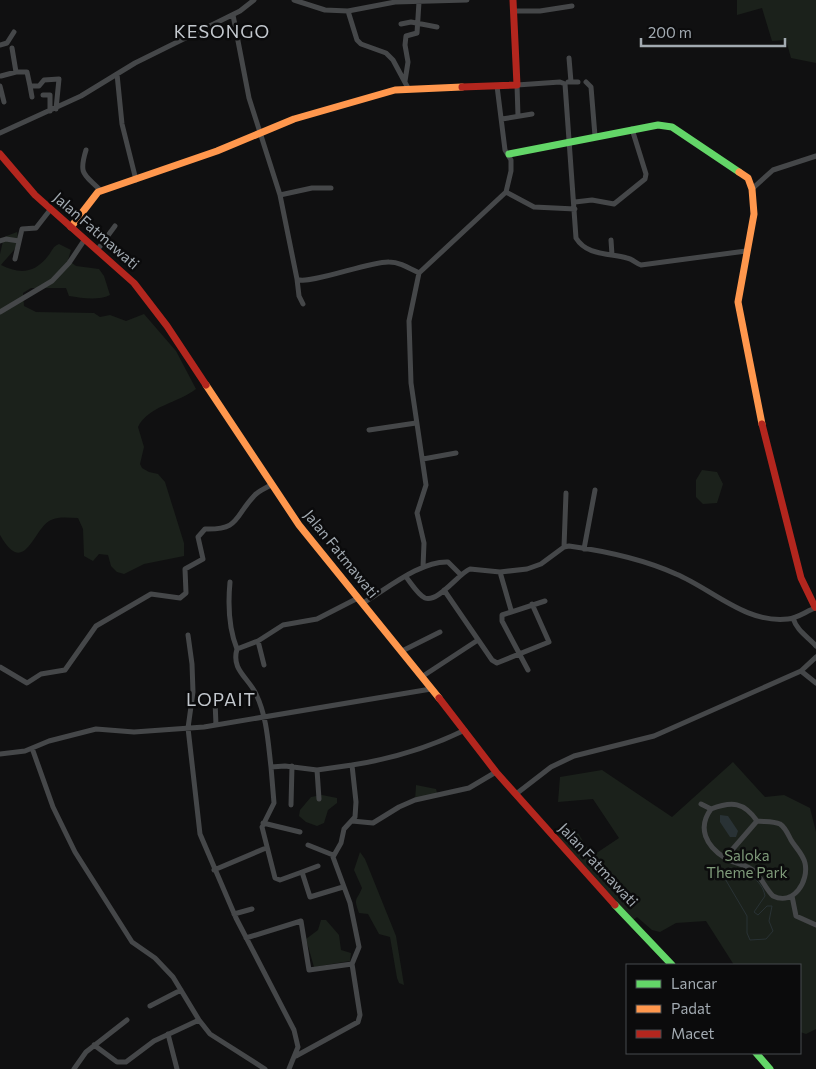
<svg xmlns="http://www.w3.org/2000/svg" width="816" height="1069" viewBox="0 0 816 1069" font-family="Commissioner,sans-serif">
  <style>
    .green { fill: #1b211b }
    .water { fill: #293235 }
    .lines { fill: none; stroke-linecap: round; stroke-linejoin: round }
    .stream { stroke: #293235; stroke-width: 1 }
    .street { stroke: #454749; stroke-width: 5 }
    .fast { stroke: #63d668; stroke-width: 7 }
    .slow { stroke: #ff974d; stroke-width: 7 }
    .jam { stroke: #b3261e; stroke-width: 7 }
    .labels { text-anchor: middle; stroke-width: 5; stroke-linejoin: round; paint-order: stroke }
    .street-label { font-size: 15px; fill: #a2aab1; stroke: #0b0b0c }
    .park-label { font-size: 15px; fill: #7f9b7a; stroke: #0b0b0c }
    .quarter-label { font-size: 18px; letter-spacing: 1px; fill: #c3c8ce; stroke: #0b0b0c }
  </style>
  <rect width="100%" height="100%" fill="#101011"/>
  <path class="green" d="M737,0H816V63L791,58L786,40L772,41L762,8L737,15Z
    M17,232C21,248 10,253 1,265C19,274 34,274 48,256C52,251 53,246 59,244L71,250L68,260L76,266L99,269L104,276L110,295C98,301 82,298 69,296L66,288H31L23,293L24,306L36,312L94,313L100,317L110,315L126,321L144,314L176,351L196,389C178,403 148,406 138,427L144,447L140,464L142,468L149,472L158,474L165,482L184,543V556L144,564L124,574L117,572L111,566L108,555L99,554L93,561L84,556L83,529L78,518C69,518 60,516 51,520C33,528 25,579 0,535V254L4,237Z
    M702,470L717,472L723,484L717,503L703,504L696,497V480Z
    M733,762L765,797L784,795L810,808L816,832V1029L806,1034L800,1032V965H734L706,921L676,923L660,932L652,930L637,917L633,920L555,837L575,828L592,856L619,838L593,799L558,802L560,777L602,770L672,817Z
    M416,785L436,789L438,797L415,802Z
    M322,795L337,798V803L328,810L324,823L317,826L306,822L299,816L300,810L311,797Z
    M360,852L365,859L396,936L404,985L399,983L397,978L390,937L379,934L368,914L359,913C353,897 357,901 362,888L354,870Z
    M321,920H326L339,935L341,950L351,953L350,961L314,967L306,939L318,930Z"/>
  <path class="water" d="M720,815L728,816L738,831L736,837H730L720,822Z"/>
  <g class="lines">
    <path class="stream" d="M730,868C745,871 762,879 765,896L754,912L758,915L767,906H772L769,921L773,931L766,939L750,940L747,933V916L724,877V872Z"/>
    <path class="street" d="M294,0L325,10L348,11L357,40L361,44L386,53L393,60L408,88
      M348,11L395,2L467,0
      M514,11H540L572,6
      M233,15L249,98L280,195L297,279C307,286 370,261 389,262C400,262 409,268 419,273
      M401,24L411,22L437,27
      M0,45L7,43L14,32
      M12,48L16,72
      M569,58L571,82
      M117,74L122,124L136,180
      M1,76L16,72H27L30,86H39L44,80L59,79L56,109
      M405,81L408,62L405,45L406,36L417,33L419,2
      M568,82H578
      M586,82L591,87L595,136
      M0,86L4,102
      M30,86L32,97
      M43,95H50V111
      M518,116L517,85L560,82L565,84L576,238C587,256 609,253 627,258C632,259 636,263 641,265L746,251
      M502,119L532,114
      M0,133L81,96L135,63L240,11L254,0
      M86,150C78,176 85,174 101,191
      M752,189L773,170L816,156
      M506,192L534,207L575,209
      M280,195L312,188H331
      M575,202L592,200L614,204L645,179L646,174L632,129
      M611,240L612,255
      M0,241L6,239L19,241
      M98,249L115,226
      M15,259L22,229L36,228L50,210
      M297,279L299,296L303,304
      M0,312L52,281L69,263L85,239
      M369,430L416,423
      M423,459L456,453
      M564,547L566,493
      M584,549L595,490
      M423,567L424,543L417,513L426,485L411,383L409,321L419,273L506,192L511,171V160L505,150L497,86
      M500,572L511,610
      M406,577C411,583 418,595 425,598C438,603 459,573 470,569L500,572L527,569L541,564L564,547L569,546C605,551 643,559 676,574C712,589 746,624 788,619C798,618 808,610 816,608
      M230,582C228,603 229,629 237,649
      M444,590L492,660L497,663L549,642L532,604
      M363,603C387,589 420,561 448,562L461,575
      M793,618C797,631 807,636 816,646
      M188,635L192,664L193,692L188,728L200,834L236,918L294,1030L298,1047L289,1069
      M258,641L264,665
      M402,651L440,632
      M0,667L27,683L41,674L65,670L96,626L151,594L180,598L186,593L185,569L203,559L198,537L205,529C240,530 234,517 254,496C258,491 266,488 271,485
      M528,670L502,621V615L545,601
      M801,671L816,683
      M423,676L478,640
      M215,701L216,725
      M32,748L53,807L75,852L132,942L155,958L173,977L199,1020L210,1034L265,1069
      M0,754L25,751L49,741L96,729L134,732L204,727L431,689
      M352,765L317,770L285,766L271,767C268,742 267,717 256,694C248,677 231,670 237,649L258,641L283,625L317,619L358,598
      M271,767L274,803L262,827L275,878L280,880L302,872L310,897L343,887
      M317,770L319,799
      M516,794L551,767L574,756L654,736L801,671L816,657
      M701,804L711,809C732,801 744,802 757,821L725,858
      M291,805L292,766
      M711,809C697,828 706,846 725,858C734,864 746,864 754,871C762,878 765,888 773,896C794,906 809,881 805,863C803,854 795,847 791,840C788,834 785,827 780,824C773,821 764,822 757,821
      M352,821L373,823L399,807L415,800L469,788L496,772
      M263,823L300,832
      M308,845L333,855
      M214,870L266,848
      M302,872L318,866
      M792,896L796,916L816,925
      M234,914L252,909
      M246,938L301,921L309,970L352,964
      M150,1006L181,990
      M168,1034L177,1069
      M94,1045L117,1062H126L154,1041L199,1020
      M296,1056L358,1022L360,1015L352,964L359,947L350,903L333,857L341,843L344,829L355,817L356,802L352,765C392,759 428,748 465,730
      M74,1069L86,1052L127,1020"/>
    <path class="fast" d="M509,154L658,125L672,127L739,172
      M615,905L672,965
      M756,1053L770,1069"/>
    <path class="slow" d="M739,172L748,178L752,189L754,214L738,302L762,424
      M71,227L98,192L217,151L294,119L395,90L462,87
      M206,385L299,525L439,698"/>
    <path class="jam" d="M462,87L517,85L513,0
      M0,154L35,195L134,283L167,326L206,385
      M762,424L801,578L815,607
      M439,698L496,772L615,905"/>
  </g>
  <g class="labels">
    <g class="street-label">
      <text transform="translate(96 231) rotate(41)" y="5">Jalan Fatmawati</text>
      <text transform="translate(341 554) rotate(51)" y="5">Jalan Fatmawati</text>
      <text transform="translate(598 865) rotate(47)" y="5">Jalan Fatmawati</text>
    </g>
    <g class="park-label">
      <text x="747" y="861">Saloka<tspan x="747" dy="17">Theme Park</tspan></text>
    </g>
    <g class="quarter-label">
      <text x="222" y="38">KESONGO</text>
      <text x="221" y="706">LOPAIT</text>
    </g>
  </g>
  <rect x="626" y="964" width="175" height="90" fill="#0b0b0c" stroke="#474b4e"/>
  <rect x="636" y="980" width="25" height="8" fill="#63d668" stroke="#474b4e"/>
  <text x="671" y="989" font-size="15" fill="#a2aab1">Lancar</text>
  <rect x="636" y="1005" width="25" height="8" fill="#ff974d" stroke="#474b4e"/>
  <text x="671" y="1014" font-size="15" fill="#a2aab1">Padat</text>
  <rect x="636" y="1030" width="25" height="8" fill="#b3261e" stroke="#474b4e"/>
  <text x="671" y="1039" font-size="15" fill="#a2aab1">Macet</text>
  <path d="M641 38v8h144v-8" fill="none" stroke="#a2aab1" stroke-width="2.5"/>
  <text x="648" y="38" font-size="15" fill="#a2aab1" stroke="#0b0b0c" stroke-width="4" paint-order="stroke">200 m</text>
</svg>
